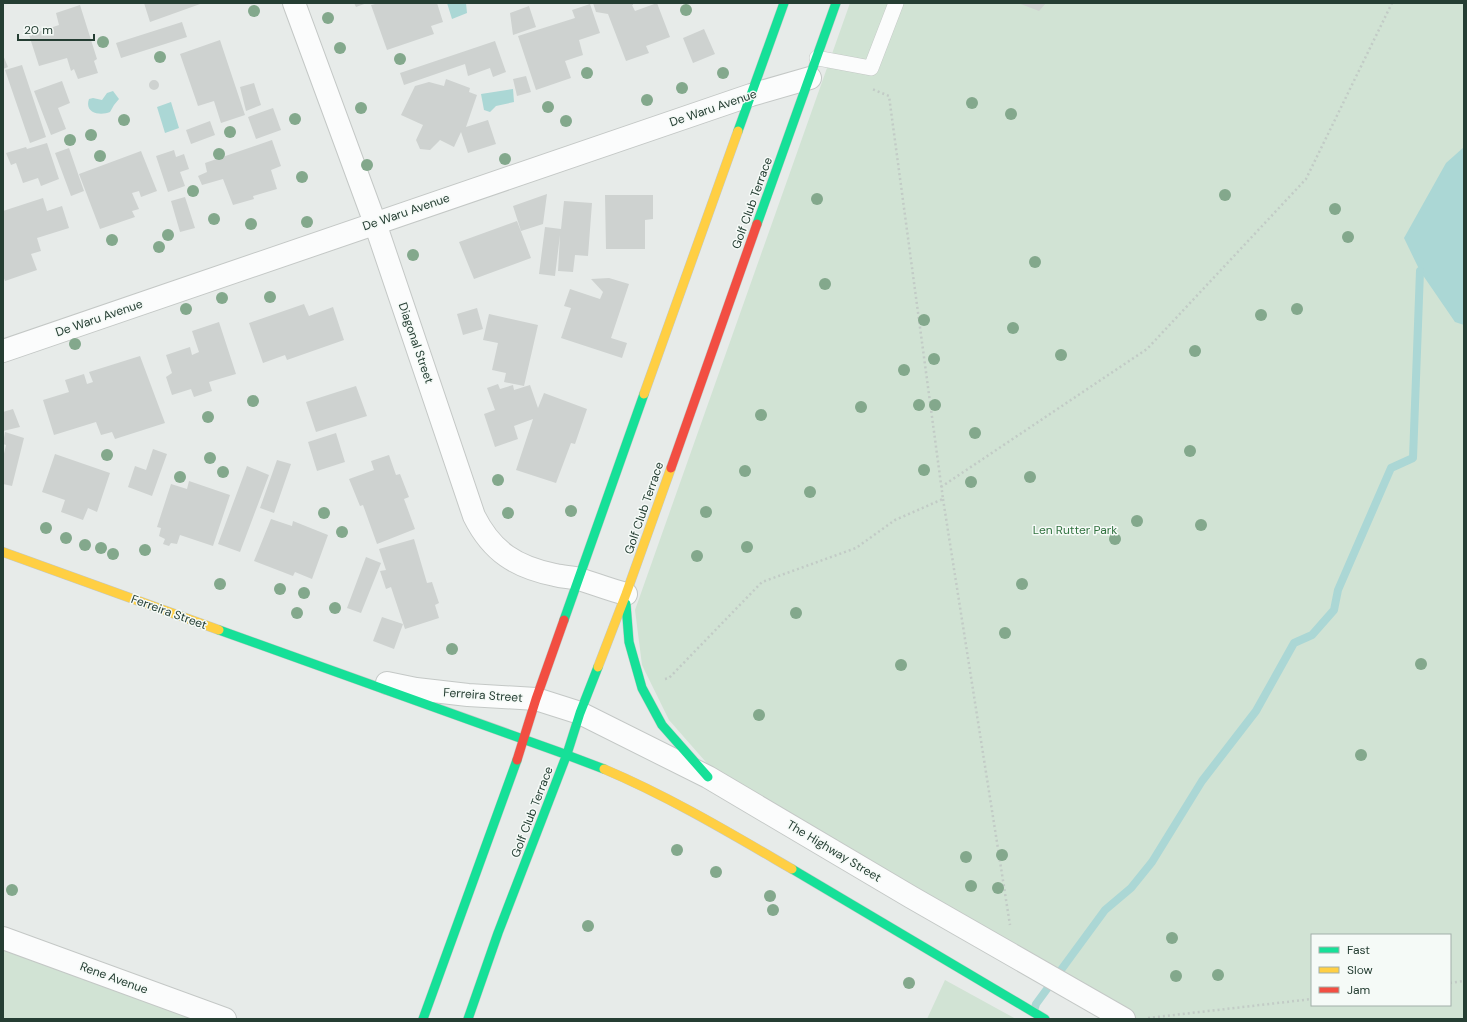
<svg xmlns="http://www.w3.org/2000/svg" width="1467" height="1022" viewBox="0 0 1467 1022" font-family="'DM Sans',sans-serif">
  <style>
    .green { fill: #d1e3d4; fill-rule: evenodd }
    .water { fill: #abd7d5 }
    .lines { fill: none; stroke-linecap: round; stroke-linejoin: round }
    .stream { stroke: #abd7d5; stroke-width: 8 }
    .building { fill: #ced2d0 }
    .lane-casing { stroke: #c4c8c6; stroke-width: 16 }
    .street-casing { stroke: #c4c8c6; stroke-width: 24 }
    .fast-casing { stroke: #c3c9c6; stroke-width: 10 }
    .slow-casing { stroke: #c3c9c6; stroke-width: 10 }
    .jam-casing { stroke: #c3c9c6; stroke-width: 10 }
    .path { stroke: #c2cbc6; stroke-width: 2.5; stroke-dasharray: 2 3; stroke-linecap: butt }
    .lane { stroke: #fbfcfc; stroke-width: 15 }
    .street { stroke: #fbfcfc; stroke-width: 22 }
    .fast { stroke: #16e098; stroke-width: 9 }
    .slow { stroke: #ffcf43; stroke-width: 9 }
    .jam { stroke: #f24e42; stroke-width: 9 }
    .tree { fill: #83a88c }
    .labels { text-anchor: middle; stroke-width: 3; stroke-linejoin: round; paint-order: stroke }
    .street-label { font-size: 12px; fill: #253e33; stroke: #f5faf7 }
    .park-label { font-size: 12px; fill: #31723f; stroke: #f5faf7 }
  </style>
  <rect width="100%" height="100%" fill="#e7ebe9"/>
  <path class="green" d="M850,3H1464V1019H1135L712,769L669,720L642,665L635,610ZM1312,935H1450V1005H1312Z
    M3,947L200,1019H3Z
    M945,980L1016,1019H927Z"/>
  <path class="water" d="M447,3H466L467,13L452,19Z
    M513,89L514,102L496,106L490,112L484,110L481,94Z
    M113,91L119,99L114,105L110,112C100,116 84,113 89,99L93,98L102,100L107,93Z
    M171,102L179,128L165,133L157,107Z
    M1464,147V325L1455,322L1420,271L1404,238L1446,163Z"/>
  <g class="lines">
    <path class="stream" d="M1034,1011L1036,1004L1105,910L1131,888L1152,862L1202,781L1256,711L1294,643L1312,635L1334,610L1338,590L1391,468L1413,458L1420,271"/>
  </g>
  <path class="building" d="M144,3H203L150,22Z
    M354,3H367L356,7Z
    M375,3H437L443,22L431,26L434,34L387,50L371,5L375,4Z
    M593,3H633V5H632L635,11L657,3L670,37L646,46L649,53L626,61L608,14L596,12Z
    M1018,3H1046L1039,11Z
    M590,4L600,33L579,40L583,55L565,61L571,78L536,90L518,36L575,18L572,10Z
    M80,5L97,59L94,61L98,73L78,79L74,69L71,71L67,58L39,66L29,35L59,25L56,13Z
    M529,6L536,27L513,35L510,13Z
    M182,22L187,37L121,58L116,43Z
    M704,29L715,54L693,63L683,38Z
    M220,40L245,115L221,123L214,101L198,106L180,54Z
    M495,41L506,72L493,77L490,68L468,76L465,64L404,85L400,73Z
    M3,55L8,67L3,69Z
    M22,65L46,137L30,143L5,70Z
    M526,76L531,92L517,96L513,79Z
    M446,79L470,88L469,92L477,95L466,127L488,120L496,144L468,153L461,132L454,147L440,140L430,150L420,149L416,140L423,125L401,115L415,86L429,82L444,86Z
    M149 85a5 5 0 1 1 10 0a5 5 0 1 1-10 0Z
    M62,81L70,103L58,108L66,129L51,135L34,91Z
    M254,83L261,105L246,111L240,87Z
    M273,108L281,130L256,139L248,117Z
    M210,121L215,135L191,144L186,130Z
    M272,140L281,166L271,170L277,189L253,196L254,199L233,205L223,179L202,185L198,176L207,172L205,163Z
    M47,143L59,179L41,186L38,178L23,183L16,163L11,165L6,153L26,147L27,149Z
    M69,148L84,191L71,196L55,153Z
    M174,150L176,157L184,154L189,169L180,172L185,186L168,192L156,156Z
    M141,151L157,191L141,197L139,191L132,193L139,209L132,211L135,217L100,229L79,174Z
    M547,194L543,224L521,231L513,206Z
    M605,195H653V219L645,220V249H606Z
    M185,197L195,228L180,232L171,201Z
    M43,198L47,211L62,206L69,228L37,238L41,251L31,254L37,270L5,281L3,276V211Z
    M564,201L592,203L588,256L575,255L573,272L558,271L560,235L555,276L539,274L545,227L561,229Z
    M517,221L531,258L474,279L459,242Z
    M609,278L629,284L611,338L627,343L622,358L561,338L571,308L564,306L570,289L600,299L603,292L591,279Z
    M304,304L309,316L333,307L344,340L287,360L285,355L263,363L249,323Z
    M477,308L483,329L463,335L457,314Z
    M489,314L538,325L524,386L504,382L506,373L492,370L498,343L483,340Z
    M219,322L236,374L209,382L212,391L194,397L191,389L172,395L166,377L172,373L166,355L190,347L192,355L199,352L192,331Z
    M140,356L165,423L115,439L112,432L101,435L96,422L54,435L43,400L69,392L65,380L84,374L87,384L93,382L89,372Z
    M498,384L500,389L513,385L514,390L530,385L538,408L544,393L587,409L575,444L571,443L556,483L516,470L533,419L514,426L518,439L495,447L484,414L495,410L487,388Z
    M356,386L367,416L316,432L306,402Z
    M13,409L20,427L3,431V412Z
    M5,432L24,438L12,486L3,484V458L6,445L3,444Z
    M336,433L345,462L317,471L308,442Z
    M153,449L167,454L152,496L128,487L135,466L146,470Z
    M55,454L110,473L97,512L88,508L83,520L61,512L65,500L42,492Z
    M389,455L396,475L400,474L409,497L404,499L415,529L377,544L363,505L360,506L349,479L374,470L371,461Z
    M277,460L291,464L274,513L260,508Z
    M247,466L269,475L240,552L218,544Z
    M189,481L230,495L213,546L180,535L177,544L171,543L169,546L163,544L165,539L159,536L161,528L157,527L171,484L187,489Z
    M271,519L292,526L293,521L328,535L312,579L295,572L293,576L254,561Z
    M414,539L427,583L432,582L439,603L435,605L439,618L405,629L391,587L386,589L380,571L386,570L379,549Z
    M366,557L381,563L361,613L347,608Z
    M382,617L403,624L394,649L373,641Z"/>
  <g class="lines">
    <g class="lane-casing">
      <path id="lane" d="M817,58L871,68L896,3"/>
    </g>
    <g class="street-casing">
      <path id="street" d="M294,3L375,223L474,516C492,552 516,567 555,575C563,577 571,577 579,579C595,584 610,590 626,594
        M3,351L751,95L810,78
        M387,683L416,689L468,695L536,699L580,713L708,777L911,897L1124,1019
        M3,938L225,1019"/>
    </g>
    <g class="fast-casing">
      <path id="fast" d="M738,131L784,3
        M757,224L836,3
        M626,604L629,642L642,688L662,725L708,777
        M564,620L644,394
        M219,630L559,752L604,769
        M792,869L1045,1019
        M423,1019L517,760
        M468,1019L498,933L567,754L580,713L598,667"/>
    </g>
    <g class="slow-casing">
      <path id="slow" d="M644,394L738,131
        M3,552L219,630
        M598,667L626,594L671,468
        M604,769C670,797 730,833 792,869"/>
    </g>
    <g class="jam-casing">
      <path id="jam" d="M671,468L757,224
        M517,760L536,699L564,620"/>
    </g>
    <path class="path" d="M941,487L1147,349L1306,179L1392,3
      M943,499L1010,925
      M665,679L669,678L762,582L856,548L895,520L943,499L889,96L872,89
      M1450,983L1464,981
      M1148,1018L1312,999"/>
    <use href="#lane" class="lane"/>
    <use href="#street" class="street"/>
    <use href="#fast" class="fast"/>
    <use href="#slow" class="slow"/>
    <use href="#jam" class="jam"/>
  </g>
  <g class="tree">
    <circle cx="686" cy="10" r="6"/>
    <circle cx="254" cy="11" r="6"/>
    <circle cx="328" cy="18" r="6"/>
    <circle cx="103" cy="42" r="6"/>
    <circle cx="340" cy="48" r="6"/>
    <circle cx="160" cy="57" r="6"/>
    <circle cx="400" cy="59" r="6"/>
    <circle cx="587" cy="73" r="6"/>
    <circle cx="723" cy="73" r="6"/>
    <circle cx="682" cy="88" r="6"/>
    <circle cx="647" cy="100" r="6"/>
    <circle cx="972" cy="103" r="6"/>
    <circle cx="548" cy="107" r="6"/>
    <circle cx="361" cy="108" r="6"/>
    <circle cx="1011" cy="114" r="6"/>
    <circle cx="295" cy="119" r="6"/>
    <circle cx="124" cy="120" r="6"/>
    <circle cx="566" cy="121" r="6"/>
    <circle cx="230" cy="132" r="6"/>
    <circle cx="91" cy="135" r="6"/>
    <circle cx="70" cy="140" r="6"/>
    <circle cx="219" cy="154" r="6"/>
    <circle cx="100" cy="156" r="6"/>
    <circle cx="505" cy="159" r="6"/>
    <circle cx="367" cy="165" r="6"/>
    <circle cx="302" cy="177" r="6"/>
    <circle cx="193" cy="191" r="6"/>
    <circle cx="1225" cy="195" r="6"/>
    <circle cx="817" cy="199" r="6"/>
    <circle cx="1335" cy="209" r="6"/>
    <circle cx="214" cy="219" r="6"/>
    <circle cx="307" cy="222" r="6"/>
    <circle cx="251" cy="224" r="6"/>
    <circle cx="168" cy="235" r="6"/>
    <circle cx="1348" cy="237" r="6"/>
    <circle cx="112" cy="240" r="6"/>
    <circle cx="159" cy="247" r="6"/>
    <circle cx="413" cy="255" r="6"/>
    <circle cx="1035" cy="262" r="6"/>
    <circle cx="825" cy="284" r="6"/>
    <circle cx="270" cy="297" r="6"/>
    <circle cx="222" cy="298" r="6"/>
    <circle cx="186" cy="309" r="6"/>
    <circle cx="1297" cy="309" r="6"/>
    <circle cx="1261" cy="315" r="6"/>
    <circle cx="924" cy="320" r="6"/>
    <circle cx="1013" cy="328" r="6"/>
    <circle cx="75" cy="344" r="6"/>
    <circle cx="1195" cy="351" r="6"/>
    <circle cx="1061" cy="355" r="6"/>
    <circle cx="934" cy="359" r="6"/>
    <circle cx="904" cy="370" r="6"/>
    <circle cx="253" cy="401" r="6"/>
    <circle cx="919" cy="405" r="6"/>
    <circle cx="935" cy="405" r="6"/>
    <circle cx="861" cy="407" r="6"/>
    <circle cx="761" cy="415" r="6"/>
    <circle cx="208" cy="417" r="6"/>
    <circle cx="975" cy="433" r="6"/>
    <circle cx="1190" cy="451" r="6"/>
    <circle cx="107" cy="455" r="6"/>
    <circle cx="210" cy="458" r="6"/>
    <circle cx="924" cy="470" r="6"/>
    <circle cx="745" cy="471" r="6"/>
    <circle cx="223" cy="472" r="6"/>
    <circle cx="180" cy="477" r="6"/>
    <circle cx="1030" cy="477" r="6"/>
    <circle cx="498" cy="480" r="6"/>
    <circle cx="971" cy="482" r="6"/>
    <circle cx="810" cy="492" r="6"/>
    <circle cx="571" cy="511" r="6"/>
    <circle cx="706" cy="512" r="6"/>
    <circle cx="324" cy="513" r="6"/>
    <circle cx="508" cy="513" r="6"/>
    <circle cx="1137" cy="521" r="6"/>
    <circle cx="1201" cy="525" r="6"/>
    <circle cx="46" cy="528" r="6"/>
    <circle cx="342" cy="532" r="6"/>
    <circle cx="66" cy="538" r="6"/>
    <circle cx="1115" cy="539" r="6"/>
    <circle cx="85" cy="545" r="6"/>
    <circle cx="747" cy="547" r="6"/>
    <circle cx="101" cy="548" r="6"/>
    <circle cx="145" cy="550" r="6"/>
    <circle cx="113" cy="554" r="6"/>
    <circle cx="697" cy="556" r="6"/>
    <circle cx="220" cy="584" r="6"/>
    <circle cx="1022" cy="584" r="6"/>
    <circle cx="280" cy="589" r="6"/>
    <circle cx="304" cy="593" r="6"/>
    <circle cx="335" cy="608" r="6"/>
    <circle cx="297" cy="613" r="6"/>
    <circle cx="796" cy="613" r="6"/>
    <circle cx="1005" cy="633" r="6"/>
    <circle cx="452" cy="649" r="6"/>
    <circle cx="1421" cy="664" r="6"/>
    <circle cx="901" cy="665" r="6"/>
    <circle cx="759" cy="715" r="6"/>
    <circle cx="1361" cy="755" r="6"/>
    <circle cx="677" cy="850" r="6"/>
    <circle cx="1002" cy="855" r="6"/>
    <circle cx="966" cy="857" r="6"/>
    <circle cx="716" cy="872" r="6"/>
    <circle cx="971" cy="886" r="6"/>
    <circle cx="998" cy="888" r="6"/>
    <circle cx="12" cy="890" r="6"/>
    <circle cx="770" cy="896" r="6"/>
    <circle cx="773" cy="910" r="6"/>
    <circle cx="588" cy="926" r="6"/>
    <circle cx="1172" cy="938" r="6"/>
    <circle cx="1218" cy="975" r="6"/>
    <circle cx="1176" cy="976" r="6"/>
    <circle cx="909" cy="983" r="6"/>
  </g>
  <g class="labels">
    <g class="street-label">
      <text transform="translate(713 108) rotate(-19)" y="4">De Waru Avenue</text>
      <text transform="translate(752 203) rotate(-70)" y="4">Golf Club Terrace</text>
      <text transform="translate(406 212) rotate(-19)" y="4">De Waru Avenue</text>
      <text transform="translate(99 318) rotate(-19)" y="4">De Waru Avenue</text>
      <text transform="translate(416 343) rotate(71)" y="4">Diagonal Street</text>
      <text transform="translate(644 508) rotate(-71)" y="4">Golf Club Terrace</text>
      <text transform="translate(169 612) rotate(20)" y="4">Ferreira Street</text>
      <text transform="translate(483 695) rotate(4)" y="4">Ferreira Street</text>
      <text transform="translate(532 812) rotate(-69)" y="4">Golf Club Terrace</text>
      <text transform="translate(834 851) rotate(31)" y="4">The Highway Street</text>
      <text transform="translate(114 978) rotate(20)" y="4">Rene Avenue</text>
    </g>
    <g class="park-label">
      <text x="1075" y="534">Len Rutter Park</text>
    </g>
  </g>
  <rect width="1467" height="1022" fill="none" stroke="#253e33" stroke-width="8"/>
  <rect x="1311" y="934" width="140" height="72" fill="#f5faf7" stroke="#a2afa9"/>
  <rect x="1319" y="947" width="20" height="6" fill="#16e098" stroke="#a2afa9"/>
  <text x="1347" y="954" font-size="12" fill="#253e33">Fast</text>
  <rect x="1319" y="967" width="20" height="6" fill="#ffcf43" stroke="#a2afa9"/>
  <text x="1347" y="974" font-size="12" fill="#253e33">Slow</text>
  <rect x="1319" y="987" width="20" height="6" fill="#f24e42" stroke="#a2afa9"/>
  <text x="1347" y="994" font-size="12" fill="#253e33">Jam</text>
  <path d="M18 34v6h76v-6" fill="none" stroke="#253e33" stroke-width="2"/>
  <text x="24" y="34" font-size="12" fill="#253e33" stroke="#f5faf7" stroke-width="3" paint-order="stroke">20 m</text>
</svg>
